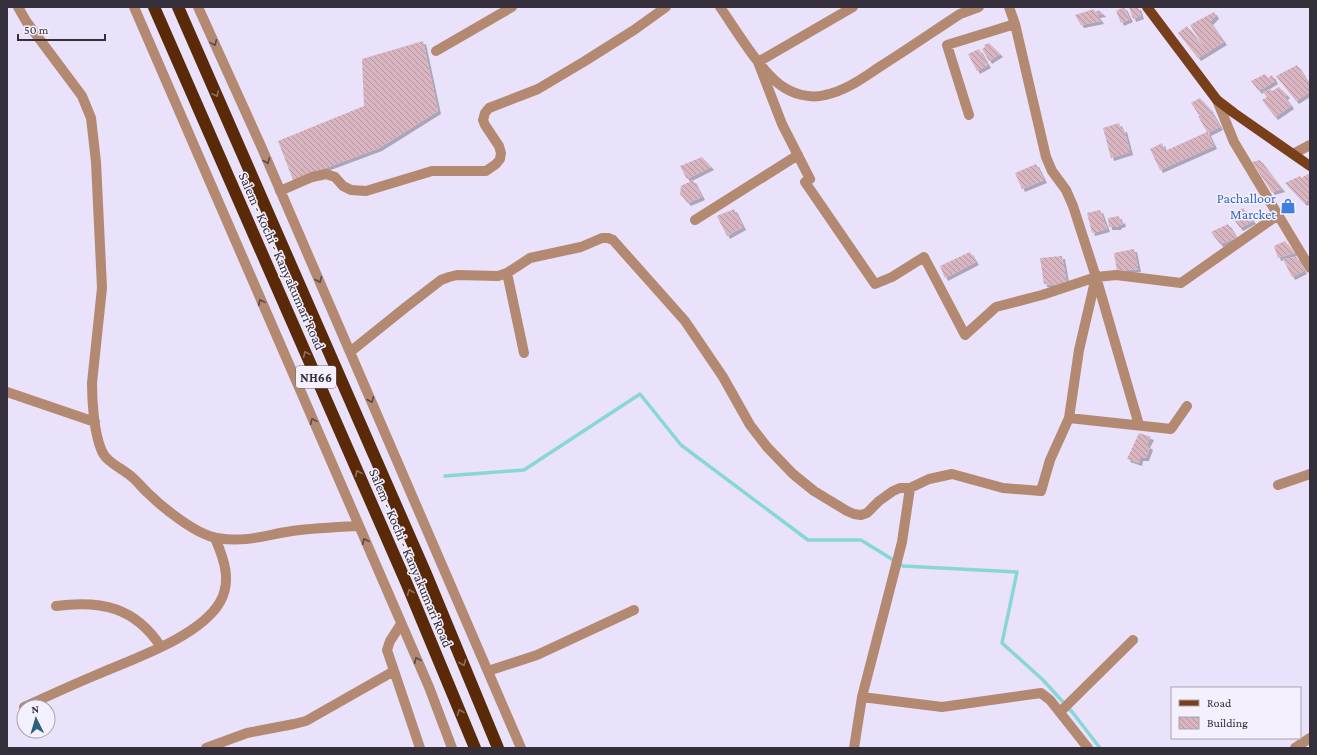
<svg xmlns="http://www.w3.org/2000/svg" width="1317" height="755" viewBox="0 0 1317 755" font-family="'Crimson Pro',serif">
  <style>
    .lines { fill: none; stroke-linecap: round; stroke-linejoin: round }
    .stream { stroke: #88d7d8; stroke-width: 3.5 }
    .building { fill: url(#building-back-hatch); filter: url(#shadow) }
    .minor { stroke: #b38971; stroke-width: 10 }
    .major { stroke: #783f1a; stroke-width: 10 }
    .highway { stroke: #5a2a08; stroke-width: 12 }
    .oneway { stroke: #5a4a4b }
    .oneway2 { stroke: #906f5e }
    .labels { text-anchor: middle; stroke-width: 3; stroke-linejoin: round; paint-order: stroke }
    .shield { fill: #f5f0fd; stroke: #6e6975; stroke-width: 1 }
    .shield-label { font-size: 13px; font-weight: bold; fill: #342f3b }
    .shop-label { font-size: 14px; fill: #366cbe; stroke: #f5f0fd; text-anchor: end }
    .street-label { font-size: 14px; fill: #342f3b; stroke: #f5f0fd }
  </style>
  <defs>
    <pattern id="building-back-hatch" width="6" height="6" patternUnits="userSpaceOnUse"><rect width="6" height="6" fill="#d9b5c1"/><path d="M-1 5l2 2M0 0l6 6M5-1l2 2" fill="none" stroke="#b1949e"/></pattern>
    <filter id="shadow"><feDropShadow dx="3" dy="3" stdDeviation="0" flood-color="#0004"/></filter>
  </defs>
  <rect width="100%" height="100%" fill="#eae1fa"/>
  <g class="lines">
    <path class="stream" d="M445,476L524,470L640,394L681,445L808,540H861L903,566L1017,572L1002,643L1043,680L1073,713L1100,748"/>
  </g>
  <path class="building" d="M1124,7L1130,19L1121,23L1116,11Z
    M1129,7H1138L1141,16L1133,19Z
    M1094,9L1095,12L1099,10L1103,14L1097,15L1101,21L1081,25L1075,15Z
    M1214,12L1216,16L1210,22L1224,42L1198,58L1178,33L1187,26L1206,51L1190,25Z
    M423,41L438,111L379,148L293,180L278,141L364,106L362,59Z
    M989,43L1000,54L989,61L982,49L985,47L984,45Z
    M979,49L988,65L977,71L968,54Z
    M1297,65L1310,85V92L1296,101L1276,76Z
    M1265,74L1268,78L1272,75L1275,81L1259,91L1251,81Z
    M1279,87L1287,95L1285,97L1291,106L1275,117L1262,100L1267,97L1263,92L1270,89L1272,91Z
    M1200,98L1211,110L1199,115L1191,103Z
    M1211,111L1220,127L1208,133L1214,146L1160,170L1150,149L1162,143L1165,151L1207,132L1198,116Z
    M1119,123L1121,130L1124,129L1130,152L1111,158L1103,128Z
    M702,157L711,167L687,179L680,166Z
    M1260,160L1282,189L1272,192L1252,162Z
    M1036,164L1044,180L1022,189L1015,173Z
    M1308,174L1310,176V199L1304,203L1285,183L1300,176L1301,178Z
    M693,180L702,197L688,203L680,194L681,186Z
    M1243,208L1253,221L1240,228L1231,215Z
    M734,209L743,227L727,236L717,216Z
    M1100,210L1107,229L1092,233L1087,213Z
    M1119,216L1120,221L1122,220L1123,224L1119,225L1118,227H1109L1108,218Z
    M1228,224L1237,238L1220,244L1211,232Z
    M1285,241L1294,253L1278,258L1274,246Z
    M1134,249L1138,269L1117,271L1114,253Z
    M970,252L976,262L945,278L940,266Z
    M1062,256L1067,285L1044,284L1040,258Z
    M1296,257L1304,271L1292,277L1283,259Z
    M1139,433L1151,437L1147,445L1150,447L1146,458H1140L1139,463L1127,459Z"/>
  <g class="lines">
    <path class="minor" d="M18,7L26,21L82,96L91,118L96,162L102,288L92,383C92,402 94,432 101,449C105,462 122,468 132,477C138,482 143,489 149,494C163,508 197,535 217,538C246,543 265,535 292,531C314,528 336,527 358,526
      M134,7L429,687L452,748
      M198,7L261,146L521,748
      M720,7C736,30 758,67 779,84C792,94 809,99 825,95C846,91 864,77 881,66C908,49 934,31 960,14L979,7
      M853,7L758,62L782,124L810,179L805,182L875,284L892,277L924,257L965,335L996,307L1042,295L1096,277
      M1009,7L1015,24L1046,157L1052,171L1066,190L1073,206L1096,277L1139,425
      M436,51L512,7
      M1217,100L1234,142L1310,268
      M969,115L947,45L1015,24
      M1293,154L1310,145
      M280,191L312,177L326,174L335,177L343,186L351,190L366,191L432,171H486L496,164L500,159L501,153L499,146L485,125L483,120L485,113L489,108L538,89L585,61L634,30L666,7
      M695,220L798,155
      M507,273L524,353
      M350,352L406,307L441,280L449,277L457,275L498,276L507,273L530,258L581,247L602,238H608L613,240L685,321L723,377L750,425L767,447L793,474L814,491L847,511L854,514L861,515L867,513L879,501L893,491L900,488H910L929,479L952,474L1003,488L1041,491L1050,460L1069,418L1079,350L1096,277L1116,275L1181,283L1278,215
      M7,392L95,422
      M1069,418L1171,429L1187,406
      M1278,485L1310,474
      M56,606C101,600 135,607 161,647
      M401,624L390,641L387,650L420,748
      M488,671L537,655L634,610
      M862,697L942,707L1041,693L1050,700L1088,748
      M24,707C48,696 72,685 96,675C132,659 200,637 220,602C232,581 224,559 215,538
      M1060,712L1133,640
      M206,748L247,733L294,724L306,721L394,671
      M854,748L862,697L902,542L910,488
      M1295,748L1310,738"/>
    <path class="major" d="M1147,7L1217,100L1234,113L1310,166"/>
    <path class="highway" d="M154,7L406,582L475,748
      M178,7L426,574L498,748"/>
  </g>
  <defs><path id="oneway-chevron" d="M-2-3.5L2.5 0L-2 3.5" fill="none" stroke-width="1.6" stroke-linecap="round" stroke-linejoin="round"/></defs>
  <g class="oneway">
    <use href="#oneway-chevron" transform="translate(214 43) rotate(66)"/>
    <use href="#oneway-chevron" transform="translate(267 161) rotate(67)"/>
    <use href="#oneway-chevron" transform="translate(319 280) rotate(67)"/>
    <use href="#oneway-chevron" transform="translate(261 302) rotate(-114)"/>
    <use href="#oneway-chevron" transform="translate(371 400) rotate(67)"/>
    <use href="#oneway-chevron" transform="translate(313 421) rotate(-114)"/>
    <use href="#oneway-chevron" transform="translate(365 541) rotate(-114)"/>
    <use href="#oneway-chevron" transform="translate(417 660) rotate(-114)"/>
  </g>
  <g class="oneway2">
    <use href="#oneway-chevron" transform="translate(216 94) rotate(66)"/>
    <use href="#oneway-chevron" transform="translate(306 354) rotate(-114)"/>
    <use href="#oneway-chevron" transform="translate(358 473) rotate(-114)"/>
    <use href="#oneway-chevron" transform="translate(410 592) rotate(-112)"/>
    <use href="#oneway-chevron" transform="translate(463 663) rotate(68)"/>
    <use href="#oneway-chevron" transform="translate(460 712) rotate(-112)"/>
  </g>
  <defs>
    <g id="shop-bare" transform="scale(1.2)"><path d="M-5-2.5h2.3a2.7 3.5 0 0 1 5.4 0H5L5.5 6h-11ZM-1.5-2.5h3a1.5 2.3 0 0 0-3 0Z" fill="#3f7fe0" stroke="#f5f0fd" stroke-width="2.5" paint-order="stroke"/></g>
  </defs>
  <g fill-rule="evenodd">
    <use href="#shop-bare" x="1288" y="206"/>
  </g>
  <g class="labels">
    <rect class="shield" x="296" y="366" width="40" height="22" rx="3"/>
    <g class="shield-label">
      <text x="316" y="382">NH66</text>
    </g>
    <g class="shop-label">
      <text x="1276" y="203">Pachalloor<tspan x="1276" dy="16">Marcket</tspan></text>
    </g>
    <g class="street-label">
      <text transform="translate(282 261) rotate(66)" y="5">Salem - Kochi - Kanyakumari Road</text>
      <text transform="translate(411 558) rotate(67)" y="5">Salem - Kochi - Kanyakumari Road</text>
    </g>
  </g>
  <rect width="1317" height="755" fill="none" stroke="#342f3b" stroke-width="16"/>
  <rect x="1171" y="687" width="130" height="52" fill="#f5f0fd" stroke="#a8a3af"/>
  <rect x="1179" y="700" width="20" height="6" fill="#783f1a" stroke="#a8a3af"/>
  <text x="1207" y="707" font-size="12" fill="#342f3b">Road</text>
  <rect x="1179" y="717" width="20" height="12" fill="url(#building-back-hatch)" stroke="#a8a3af"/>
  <text x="1207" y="727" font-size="12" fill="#342f3b">Building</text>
  <g transform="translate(36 719) rotate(355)"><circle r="19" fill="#f5f0fd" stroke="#a8a3af"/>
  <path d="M0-3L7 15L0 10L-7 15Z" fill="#2a617c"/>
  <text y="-6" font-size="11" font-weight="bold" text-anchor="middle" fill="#342f3b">N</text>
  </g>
  <path d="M18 34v6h87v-6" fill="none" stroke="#342f3b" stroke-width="2"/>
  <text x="24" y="34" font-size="12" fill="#342f3b" stroke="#f5f0fd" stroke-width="3" paint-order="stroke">50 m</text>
</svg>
